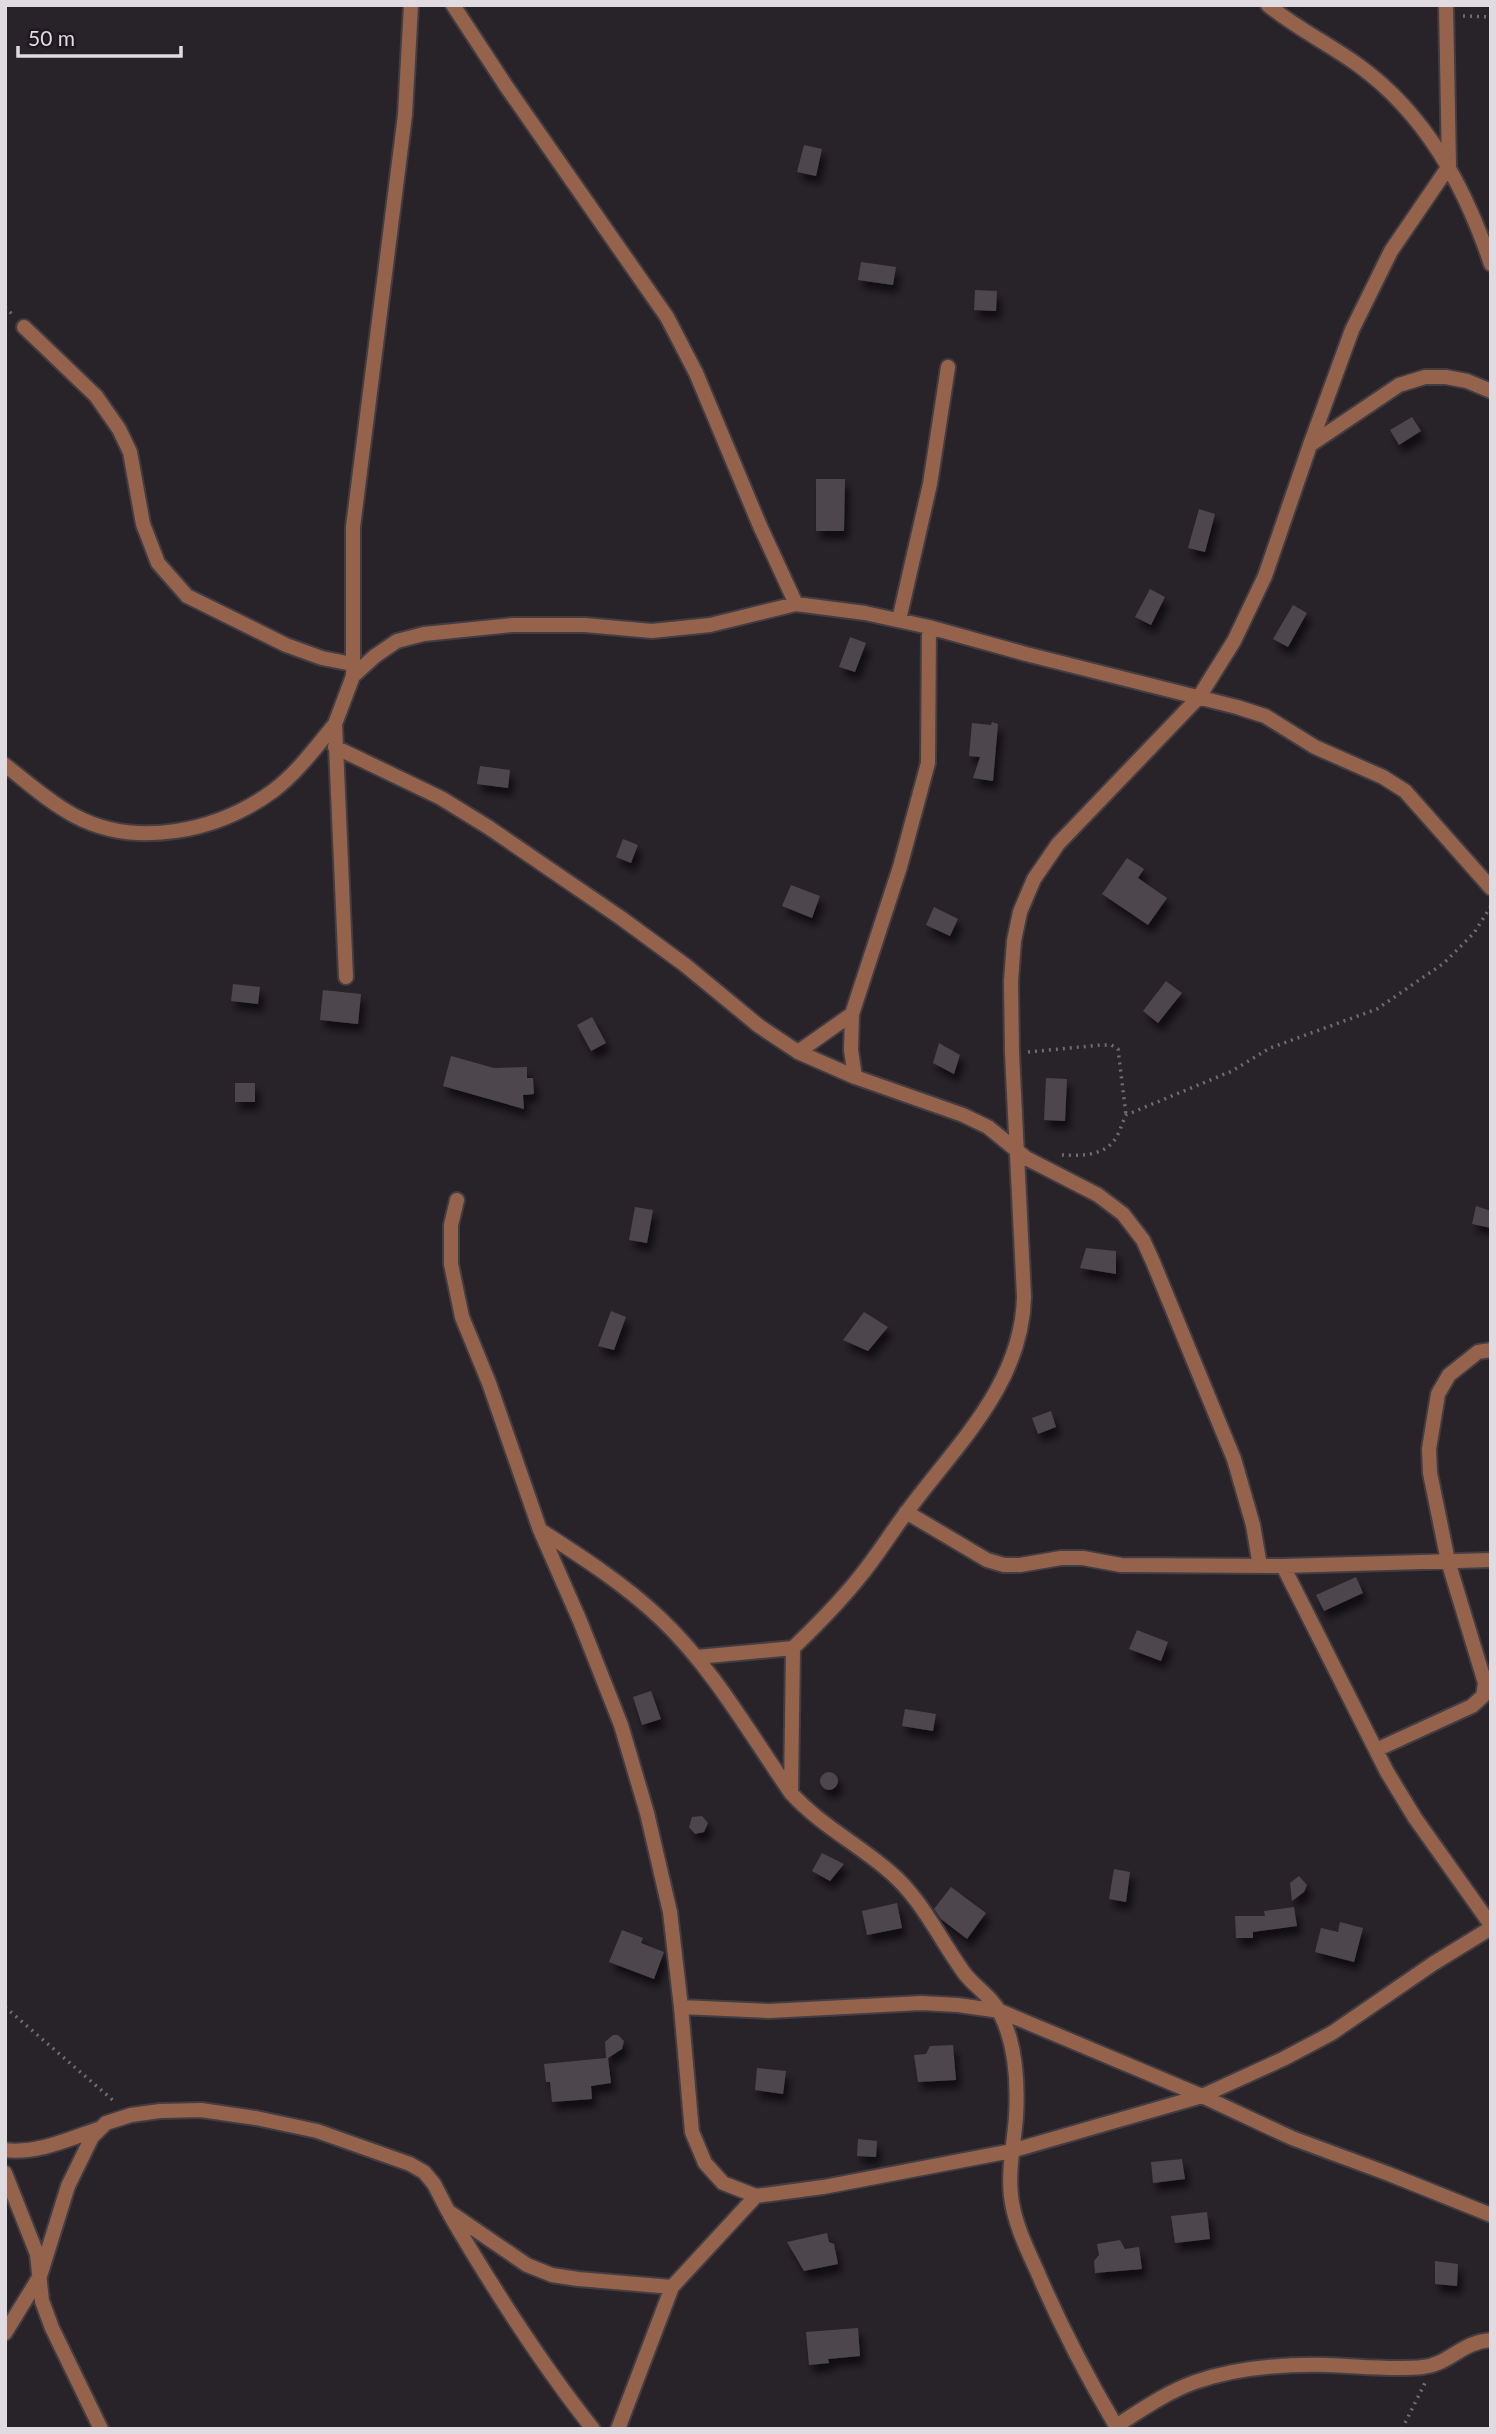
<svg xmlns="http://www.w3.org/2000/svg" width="1496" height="2434" viewBox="0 0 1496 2434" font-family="Lato,sans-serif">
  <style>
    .building { fill: #4d464e; filter: url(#shadow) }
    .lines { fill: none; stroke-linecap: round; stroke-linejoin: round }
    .minor-casing { stroke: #423c43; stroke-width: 18 }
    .path { stroke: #716c72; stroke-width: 3.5; stroke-dasharray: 2 5; stroke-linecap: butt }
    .minor { stroke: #95634b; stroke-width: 14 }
  </style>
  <defs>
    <filter id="shadow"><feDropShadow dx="4.5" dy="8" stdDeviation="3.5" flood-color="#0009"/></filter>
  </defs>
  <rect width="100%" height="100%" fill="#282229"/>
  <path class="building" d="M804,145L822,149L816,176L797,172Z
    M861,262L896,267L893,285L858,280Z
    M975,290L997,291L996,311L974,310Z
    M1412,417L1421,431L1399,445L1390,430Z
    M816,479H845L844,531H816Z
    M1199,509L1215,514L1205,552L1188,548Z
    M1150,589L1165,597L1151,625L1135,617Z
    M1293,605L1307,613L1288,647L1273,639Z
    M850,637L866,643L855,672L839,667Z
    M992,722L998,724L993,781L973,778L980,757L969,756L972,723L991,725Z
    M480,766L510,770L508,788L477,784Z
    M623,839L638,845L631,863L616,857Z
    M1127,858L1144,869L1138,878L1167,898L1148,925L1102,894Z
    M791,885L820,896L812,918L782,906Z
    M934,907L958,919L950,936L926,925Z
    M1166,981L1182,993L1158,1023L1143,1011Z
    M233,984L260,987L258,1004L231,1001Z
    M323,990L361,994L358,1024L320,1020Z
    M592,1017L606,1043L591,1051L577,1025Z
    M939,1043L960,1055L954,1074L933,1063Z
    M451,1056L494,1068L527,1067V1078H533L534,1094L523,1095L524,1109L443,1086Z
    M1046,1078L1067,1079L1065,1121L1044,1120Z
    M235,1083H255V1102H235Z
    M1476,1206L1491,1211V1228L1472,1224Z
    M635,1207L653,1210L647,1243L629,1240Z
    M1086,1248L1116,1251V1274L1080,1268Z
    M611,1311L626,1317L614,1350L598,1346Z
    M864,1312L888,1327L868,1351L843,1340Z
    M1051,1411L1056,1427L1038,1434L1032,1418Z
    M1356,1577L1363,1593L1324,1611L1316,1595Z
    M1137,1630L1168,1642L1161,1661L1129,1649Z
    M651,1691L661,1719L642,1725L633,1697Z
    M905,1709L936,1714L933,1731L902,1726Z
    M820 1781a9 9 0 1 1 18 0a9 9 0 1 1-18 0Z
    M702,1816L708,1823L704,1832L695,1834L689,1827L692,1817Z
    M822,1853L844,1864L830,1881L812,1871Z
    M1114,1869L1130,1872L1126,1902L1109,1899Z
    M1299,1876L1307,1885L1304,1892L1292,1901L1290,1883Z
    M951,1887L986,1913L967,1939L941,1919L934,1909Z
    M897,1903L902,1928L867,1935L862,1911Z
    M1294,1907L1297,1926L1253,1932V1938H1236L1235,1916H1265L1264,1911Z
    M1340,1922L1363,1928L1354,1962L1315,1952L1321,1928L1338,1932Z
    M622,1930L643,1938L641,1943L664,1952L654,1979L609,1962Z
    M613,2035H618L624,2041L622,2049L608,2058L611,2083L591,2086L592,2099L552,2102L550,2082H546L544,2064L606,2058L605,2042Z
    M953,2045L956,2080L918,2082L914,2055L926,2054L930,2046Z
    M757,2068L786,2071L783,2094L755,2090Z
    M858,2139L877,2141L876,2157L857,2156Z
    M1182,2159L1185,2179L1153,2183L1151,2162Z
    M1207,2212L1210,2239L1175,2243L1171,2216Z
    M827,2233L829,2242L834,2244L838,2264L804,2271L787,2242Z
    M1120,2240L1125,2249L1139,2247L1142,2269L1095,2273L1094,2261L1099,2255L1097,2244Z
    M1435,2261L1458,2264L1457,2286L1435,2284Z
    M858,2328L860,2356L828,2359L829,2363L809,2365L806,2332Z"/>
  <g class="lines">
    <g class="minor-casing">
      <path id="minor" d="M453,5L506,86L667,317L696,373L760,526L796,604
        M1268,5C1296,28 1329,44 1358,65C1426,114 1465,187 1491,264
        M24,327L96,396L119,429L130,452L143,524L158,563L187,596L286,645L322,658L352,664
        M1310,445L1352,330L1391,251L1449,166L1446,5
        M899,620L930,484L948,367
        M353,676V527L405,115L411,5
        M335,747L441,798L488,827L621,918L685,965L759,1026L798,1052L855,1077L963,1115L988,1127L1026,1158L1098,1195L1123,1214L1143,1240L1153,1262L1234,1459L1253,1525L1260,1566
        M5,765C27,782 50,803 75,816C137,849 218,831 273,791C297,773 316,747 335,724
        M346,977L335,724L353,676L375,656L397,641L424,634L512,625H585L652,631L710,625L796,604L865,613L929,627L1026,654L1237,707L1265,716L1315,747L1383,777L1405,791L1491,888
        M852,1014L851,1050L855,1077
        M798,1052L852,1014L900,867L928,763L929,627
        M457,1200L451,1225V1264L462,1317L489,1383L540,1530L580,1621L621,1725L647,1813L670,1912L681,2007L692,2132L705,2163L723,2183L756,2196L823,2187L1011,2151L1202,2096L1283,2059L1332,2033L1434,1963L1491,1928
        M906,1512L987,1560L1004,1565H1020L1061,1558H1083L1121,1565L1283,1566L1387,1772L1415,1818L1491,1925
        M540,1530C582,1557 624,1584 660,1618C713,1668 750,1734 791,1793C820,1825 858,1844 890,1872C922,1899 940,1940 965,1974C975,1987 993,1998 1000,2013C1016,2044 1018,2083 1016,2117C1014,2143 1008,2169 1011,2196C1014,2222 1026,2247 1037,2271C1060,2325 1086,2375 1116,2426C1141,2410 1167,2392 1195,2382C1238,2367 1282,2364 1327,2365C1359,2366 1391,2370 1423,2367C1450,2364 1461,2342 1491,2340
        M1283,1566L1491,1560
        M697,1657L793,1648
        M1376,1750L1472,1706L1483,1696L1485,1683L1448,1561L1430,1473L1429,1449L1438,1394L1449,1375L1478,1352L1491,1350
        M791,1793L793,1648C818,1624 841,1601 862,1574C878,1554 891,1533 906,1513C955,1446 1022,1385 1024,1297L1012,1053L1011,981L1014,941L1020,912L1034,879L1058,844L1199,697L1234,641L1265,576L1310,445L1399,385L1425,377H1446L1467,381L1491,391
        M681,2007L769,2011L921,2003L958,2005L1000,2011L1202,2096L1292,2138L1389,2174L1491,2215
        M5,2150C37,2154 69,2139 98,2129
        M5,2173L37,2254L42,2301L52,2328L101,2429
        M450,2215C494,2290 539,2361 593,2429
        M5,2333L40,2276L68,2186L92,2137L106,2123L131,2115L160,2111L201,2110L256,2118L317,2131L410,2164L424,2172L434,2184L448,2211L527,2265L552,2275L578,2279L672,2287
        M618,2429L672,2287L756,2196"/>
    </g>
    <path class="path" d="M1463,16L1491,17
      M5,307L13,315
      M1028,1052L1101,1045H1111L1118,1049L1126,1115
      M1062,1155C1079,1156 1101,1156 1113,1142C1119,1135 1122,1123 1126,1115L1232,1071L1270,1048L1377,1009L1444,963L1474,933L1491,906
      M5,2007L115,2102
      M1402,2429L1425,2383"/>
    <use href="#minor" class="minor"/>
  </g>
  <rect width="1496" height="2434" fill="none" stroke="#dfdbe0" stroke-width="14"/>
  <path d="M18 46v10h163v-10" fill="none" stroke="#dfdbe0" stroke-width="3.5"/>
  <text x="28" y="46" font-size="21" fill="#dfdbe0" stroke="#1f1820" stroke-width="5" paint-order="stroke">50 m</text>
</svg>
